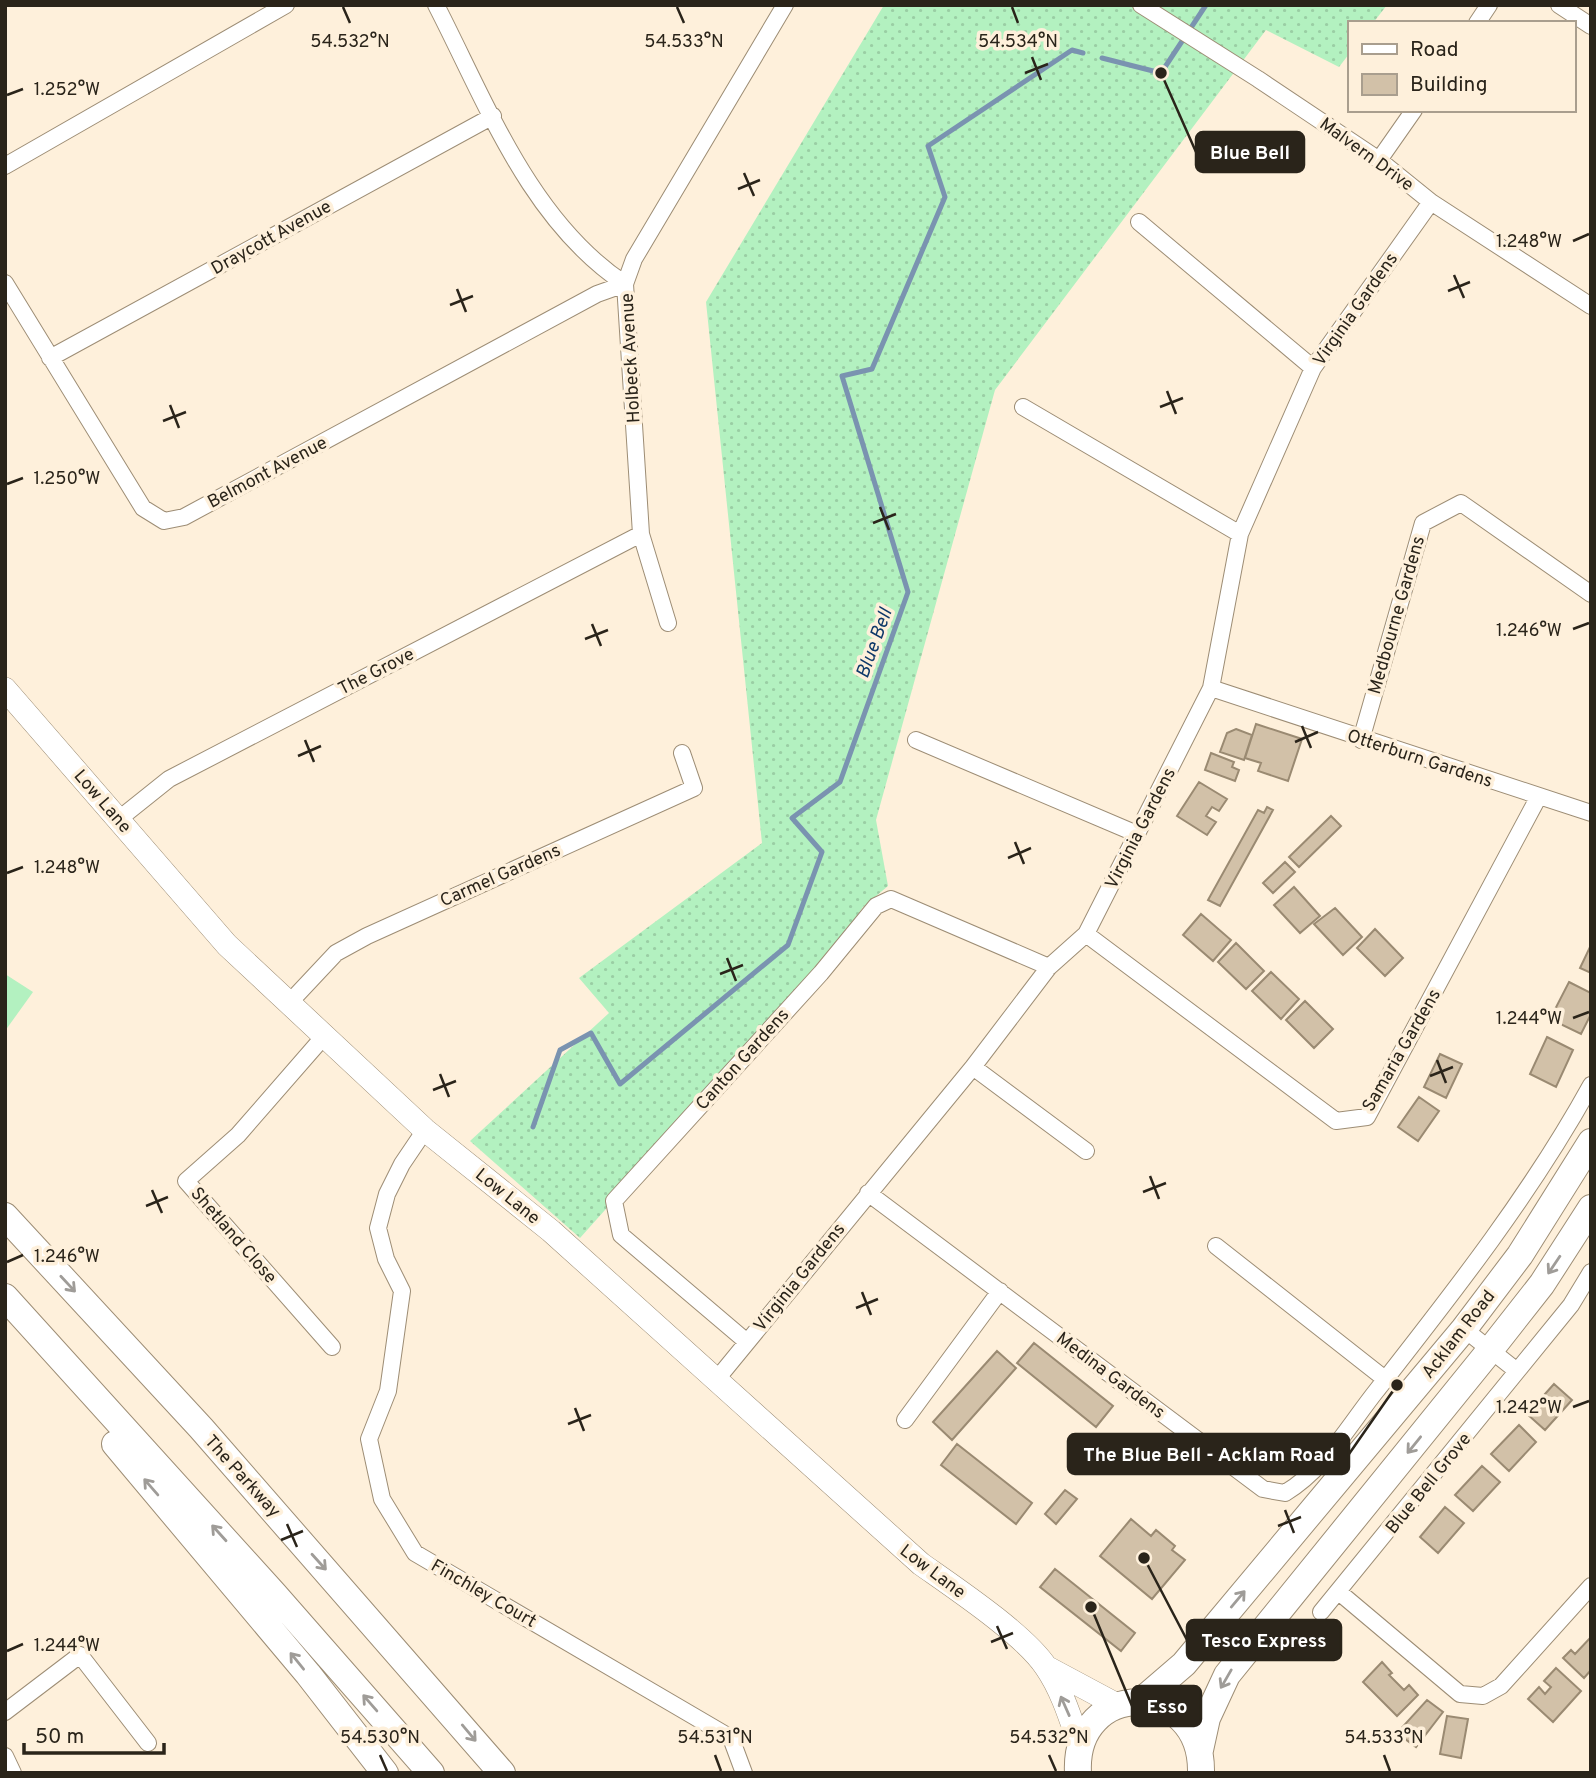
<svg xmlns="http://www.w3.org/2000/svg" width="1596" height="1778" viewBox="0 0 1596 1778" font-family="Overpass,sans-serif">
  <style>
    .grass { fill: url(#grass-dots) }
    .garden { fill: #b3f1c0 }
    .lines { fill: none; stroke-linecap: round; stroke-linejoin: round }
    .stream { stroke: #7a93b0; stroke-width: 5 }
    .building { fill: #d2c1a8; stroke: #9a8a72; stroke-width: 2 }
    .minor-casing { stroke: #9d8d75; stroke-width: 18 }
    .secondary-casing { stroke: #9d8d75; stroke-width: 24 }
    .primary-casing { stroke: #9d8d75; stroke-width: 28 }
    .trunk-casing { stroke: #9d8d75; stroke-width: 28 }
    .minor { stroke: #fff; stroke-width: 16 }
    .secondary { stroke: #fff; stroke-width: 23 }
    .primary { stroke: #fff; stroke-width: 26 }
    .trunk { stroke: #fff; stroke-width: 26 }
    .oneway { stroke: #9f9c98 }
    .ticks { fill: none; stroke: #2a241a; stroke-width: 2.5 }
    .labels { text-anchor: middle; stroke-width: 7; stroke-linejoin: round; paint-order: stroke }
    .street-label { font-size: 18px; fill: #2a241a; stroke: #fef0db }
    .water-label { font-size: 19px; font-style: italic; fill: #0f3969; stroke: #fef0db }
    .ticks-label { font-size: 18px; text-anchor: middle; fill: #2a241a; stroke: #fef0db; stroke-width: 7; stroke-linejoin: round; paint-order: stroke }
    .leader { fill: none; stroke: #2a241a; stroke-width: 2.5 }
    .callout-dot { fill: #2a241a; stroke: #fef0db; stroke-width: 2.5 }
    .callout { fill: #2a241a; stroke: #2a241a; stroke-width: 2.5 }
    .callout-label { font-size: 19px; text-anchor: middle; font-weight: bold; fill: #fff }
  </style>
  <defs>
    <pattern id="grass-dots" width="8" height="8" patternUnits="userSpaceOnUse" patternTransform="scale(1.75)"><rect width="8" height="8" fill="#b3f1c0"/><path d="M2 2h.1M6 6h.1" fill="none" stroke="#9acea4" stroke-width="1.8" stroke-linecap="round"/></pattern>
  </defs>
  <rect width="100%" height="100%" fill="#fef0db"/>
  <path class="grass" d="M884,5H1387L1373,23H1349V54L1339,67L1266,30L995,390L876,820L888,886L863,907L819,970L580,1238L470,1141L609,1013L579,978L762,843L706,302Z"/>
  <path class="garden" d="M5,974L33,992L5,1031Z"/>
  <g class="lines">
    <path class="stream" d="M1102,58L1161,73L1206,5
      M533,1127L560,1050L591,1033L620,1084L788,945L822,852L792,818L840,782L908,592L842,376L872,369L945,197L928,146L1072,50L1083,53"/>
  </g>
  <path class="building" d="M1256,724L1302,739L1288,781L1258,771L1261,763L1245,758Z
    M1236,729L1252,735L1244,760L1220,752L1227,733Z
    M1211,753L1234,762L1232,767L1239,770L1235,781L1205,770Z
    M1199,782L1227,799L1219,811L1212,807L1206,816L1216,822L1207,835L1177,816Z
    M1267,807L1273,810L1220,906L1208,900L1258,810L1264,813Z
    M1331,816L1341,826L1299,867L1289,857Z
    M1285,862L1295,872L1273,893L1263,883Z
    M1294,887L1320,916L1300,933L1274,905Z
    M1335,908L1362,937L1343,955L1314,924Z
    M1201,914L1231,940L1213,961L1183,935Z
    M1375,929L1403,958L1385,976L1357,948Z
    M1236,943L1264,971L1246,989L1218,962Z
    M1591,945V973L1580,968Z
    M1271,972L1299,999L1281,1019L1252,991Z
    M1569,982L1591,993V1014L1581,1034L1550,1019Z
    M1305,1001L1333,1029L1314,1048L1286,1020Z
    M1547,1037L1573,1050L1556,1087L1530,1074Z
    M1440,1054L1462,1064L1446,1098L1424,1087Z
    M1419,1097L1439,1111L1418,1141L1398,1127Z
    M1034,1343L1113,1406L1096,1427L1017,1363Z
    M997,1351L1016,1368L952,1440L933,1422Z
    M1554,1384L1572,1400L1545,1430L1527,1414Z
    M1519,1425L1536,1442L1509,1471L1491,1454Z
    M957,1444L1032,1503L1016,1524L941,1465Z
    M1482,1466L1500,1482L1473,1511L1455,1495Z
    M1065,1490L1077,1499L1056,1524L1045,1514Z
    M1445,1507L1464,1523L1438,1553L1420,1537Z
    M1131,1519L1151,1536L1156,1530L1175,1546L1172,1550L1185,1560L1152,1599L1100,1556Z
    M1055,1569L1135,1633L1121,1651L1040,1587Z
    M1591,1637V1670L1584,1678L1563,1658L1571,1650L1575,1654Z
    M1382,1662L1392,1673L1389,1675L1404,1690L1409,1685L1418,1695L1397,1716L1363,1682Z
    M1556,1668L1581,1691L1553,1722L1528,1699L1539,1687L1545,1694L1551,1687L1544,1681Z
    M1427,1700L1443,1712L1416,1747L1397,1733Z
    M1447,1716L1468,1719L1461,1758L1440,1754Z"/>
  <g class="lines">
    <g class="minor-casing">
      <path id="minor" d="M436,5C487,104 530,221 625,284
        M1141,5L1258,79L1379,160L1431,202L1591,306
        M1559,5L1591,26
        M1477,23L1489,5
        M1379,160L1414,110
        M5,166L286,5
        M1139,222L1313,368
        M5,283L143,508L164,521L184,517L597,294L625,284
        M50,358L493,116
        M1023,407L1240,534
        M668,623L641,534L625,284L634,259L785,5
        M1211,688L1591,813
        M916,740L1137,834
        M1361,740L1423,523L1461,503L1591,594
        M119,819L169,779L641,534
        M1086,934L1336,1121L1367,1117L1539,796
        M290,1002L336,953L367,936L694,788L682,753
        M326,1034L238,1135L186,1181L332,1347
        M973,1067L1086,1151
        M425,1130L402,1164L387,1194L378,1228L386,1259L402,1291L388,1391L369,1439L382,1499L415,1553L731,1738L744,1773
        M868,1193L1263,1489L1285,1493C1324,1470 1349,1425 1377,1390C1453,1293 1531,1194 1591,1085
        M1216,1246L1385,1379
        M1464,1329L1517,1371
        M747,1342L621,1235L614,1201L821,973L876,906L891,899L1049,967
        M717,1379L973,1067L1049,967L1086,934L1211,688L1240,534L1313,368L1431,202
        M905,1420L1000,1291
        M1340,1593L1460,1694L1483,1696L1501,1686L1591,1586
        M1321,1612L1571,1305L1591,1272
        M5,1712L80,1655L148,1743
        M5,1756L13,1773"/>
    </g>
    <g class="secondary-casing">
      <path id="secondary" d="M5,689L227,945L425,1130L551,1231L921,1564C955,1588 1024,1634 1046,1667C1062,1690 1071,1720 1080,1746
        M1046,1667L1117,1705"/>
    </g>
    <g class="primary-casing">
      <path id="primary" d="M1141,1701L1184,1664L1464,1329L1520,1255L1591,1142
        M1200,1750L1207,1718L1227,1675L1491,1349L1542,1284L1591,1208
        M1078,1773C1073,1679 1203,1678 1201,1773"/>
    </g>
    <g class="trunk-casing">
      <path id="trunk" d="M5,1216L201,1428L502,1773
        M5,1297L274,1594L431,1773
        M115,1444L308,1674L385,1773"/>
    </g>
    <use href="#minor" class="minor"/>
    <use href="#secondary" class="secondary"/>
    <use href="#primary" class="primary"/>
    <use href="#trunk" class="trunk"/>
  </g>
  <defs><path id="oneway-shaft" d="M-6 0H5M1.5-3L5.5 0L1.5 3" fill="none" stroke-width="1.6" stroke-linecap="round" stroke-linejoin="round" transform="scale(1.75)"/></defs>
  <g class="oneway">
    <use href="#oneway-shaft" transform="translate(1554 1265) rotate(124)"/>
    <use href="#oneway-shaft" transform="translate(68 1284) rotate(47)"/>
    <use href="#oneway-shaft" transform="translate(1414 1445) rotate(129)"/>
    <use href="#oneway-shaft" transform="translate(151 1487) rotate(-131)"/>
    <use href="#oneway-shaft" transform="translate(219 1533) rotate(-132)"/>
    <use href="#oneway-shaft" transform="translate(319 1562) rotate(48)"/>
    <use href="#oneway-shaft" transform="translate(1238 1599) rotate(-50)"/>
    <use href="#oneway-shaft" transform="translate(297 1661) rotate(-129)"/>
    <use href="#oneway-shaft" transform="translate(1226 1679) rotate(120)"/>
    <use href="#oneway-shaft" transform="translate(370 1703) rotate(-131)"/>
    <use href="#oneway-shaft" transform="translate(1065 1706) rotate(-114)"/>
    <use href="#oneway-shaft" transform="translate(469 1733) rotate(50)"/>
  </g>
  <path class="ticks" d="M343,7L350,23M677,7L684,23M1012,7L1018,23M1032,57L1041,80M1025,73L1048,64M7,95L23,89M744,173L754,196M738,189L760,180M1573,241L1589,234M1454,275L1464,298M457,289L466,312M1448,291L1470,282M450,305L473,296M1167,391L1176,414M170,405L179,428M1160,407L1183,398M163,421L186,412M7,484L23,478M880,507L889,530M873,523L896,514M592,624L601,646M1573,629L1589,623M585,639L608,630M1302,726L1311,748M305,740L314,762M1295,742L1318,732M298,756L321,746M1015,842L1024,864M1008,858L1031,848M7,873L23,867M727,958L736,981M720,974L743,965M1573,1018L1589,1012M1437,1060L1446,1083M440,1074L449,1097M1430,1076L1453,1067M433,1090L456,1081M1150,1176L1159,1199M152,1190L162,1213M1143,1192L1166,1183M146,1206L168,1197M7,1262L23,1255M862,1292L871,1315M856,1308L878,1299M1573,1407L1589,1401M575,1408L584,1431M568,1424L591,1415M1285,1510L1294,1533M287,1524L297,1547M1278,1526L1301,1517M281,1540L303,1531M997,1626L1007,1649M991,1642L1013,1633M7,1651L23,1644M380,1755L387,1771M715,1755L721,1771M1049,1755L1056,1771M1384,1755L1390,1771"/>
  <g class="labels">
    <g class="street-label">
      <text transform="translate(1367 154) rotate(36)" y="6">Malvern Drive</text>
      <text transform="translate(271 237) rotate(-29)" y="6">Draycott Avenue</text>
      <text transform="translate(1355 309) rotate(-55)" y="6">Virginia Gardens</text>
      <text transform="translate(630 358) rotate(-93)" y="6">Holbeck Avenue</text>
      <text transform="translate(267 472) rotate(-28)" y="6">Belmont Avenue</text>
      <text transform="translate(1396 615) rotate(-74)" y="6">Medbourne Gardens</text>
      <text transform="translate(376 671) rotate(-27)" y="6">The Grove</text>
      <text transform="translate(1420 758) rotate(18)" y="6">Otterburn Gardens</text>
      <text transform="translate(103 801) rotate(49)" y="6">Low Lane</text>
      <text transform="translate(1140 828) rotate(-63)" y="6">Virginia Gardens</text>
      <text transform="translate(500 875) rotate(-24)" y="6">Carmel Gardens</text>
      <text transform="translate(1401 1050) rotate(-60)" y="6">Samaria Gardens</text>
      <text transform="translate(742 1059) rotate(-48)" y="6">Canton Gardens</text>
      <text transform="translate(508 1196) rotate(39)" y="6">Low Lane</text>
      <text transform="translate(234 1235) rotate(49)" y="6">Shetland Close</text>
      <text transform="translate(799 1277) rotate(-51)" y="6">Virginia Gardens</text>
      <text transform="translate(1458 1334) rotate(-52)" y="6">Acklam Road</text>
      <text transform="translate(1111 1375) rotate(37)" y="6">Medina Gardens</text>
      <text transform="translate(243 1476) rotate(48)" y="6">The Parkway</text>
      <text transform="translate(1428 1483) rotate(-51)" y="6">Blue Bell Grove</text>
      <text transform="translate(933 1571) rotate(37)" y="6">Low Lane</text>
      <text transform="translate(484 1593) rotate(30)" y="6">Finchley Court</text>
    </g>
    <g class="water-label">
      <text transform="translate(873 643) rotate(-70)" y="7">Blue Bell</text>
    </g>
  </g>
  <g class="ticks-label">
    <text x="350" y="47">54.532°N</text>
    <text x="684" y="47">54.533°N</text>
    <text x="1018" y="47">54.534°N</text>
    <text x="67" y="95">1.252°W</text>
    <text x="1529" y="247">1.248°W</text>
    <text x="67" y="484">1.250°W</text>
    <text x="1529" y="636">1.246°W</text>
    <text x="67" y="873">1.248°W</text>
    <text x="1529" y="1024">1.244°W</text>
    <text x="67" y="1262">1.246°W</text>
    <text x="1529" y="1413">1.242°W</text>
    <text x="67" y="1651">1.244°W</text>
    <text x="380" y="1743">54.530°N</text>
    <text x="715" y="1743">54.531°N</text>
    <text x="1049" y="1743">54.532°N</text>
    <text x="1384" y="1743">54.533°N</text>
  </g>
  <path class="leader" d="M1161 73L1196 152M1397 1385L1349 1454M1144 1558L1187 1640M1091 1607L1132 1706"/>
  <g class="callout-dot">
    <circle cx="1161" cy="73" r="7"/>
    <circle cx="1397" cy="1385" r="7"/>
    <circle cx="1144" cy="1558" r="7"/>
    <circle cx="1091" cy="1607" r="7"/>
  </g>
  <g class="callout">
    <rect x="1196" y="132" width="108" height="40" rx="7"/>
    <rect x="1068" y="1434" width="281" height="40" rx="7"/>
    <rect x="1187" y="1620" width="154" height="40" rx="7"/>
    <rect x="1132" y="1686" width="69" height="40" rx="7"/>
  </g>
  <g class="callout-label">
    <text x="1250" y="159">Blue Bell</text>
    <text x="1209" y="1461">The Blue Bell - Acklam Road</text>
    <text x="1264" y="1647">Tesco Express</text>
    <text x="1167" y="1713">Esso</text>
  </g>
  <rect width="1596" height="1778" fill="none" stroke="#2a241a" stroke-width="14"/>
  <rect x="1348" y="21" width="228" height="91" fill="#fef0db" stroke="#a99e8e" stroke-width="2"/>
  <rect x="1362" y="44" width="35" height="10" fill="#ffffff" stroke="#a99e8e" stroke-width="2"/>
  <text x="1410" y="56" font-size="21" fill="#2a241a">Road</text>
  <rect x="1362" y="74" width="35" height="21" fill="#d2c1a8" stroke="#a99e8e" stroke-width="2"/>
  <text x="1410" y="91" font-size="21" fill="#2a241a">Building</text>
  <path d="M24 1743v10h140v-10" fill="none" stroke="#2a241a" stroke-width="3.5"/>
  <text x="35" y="1743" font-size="21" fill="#2a241a" stroke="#fef0db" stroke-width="5" paint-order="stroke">50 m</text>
</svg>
